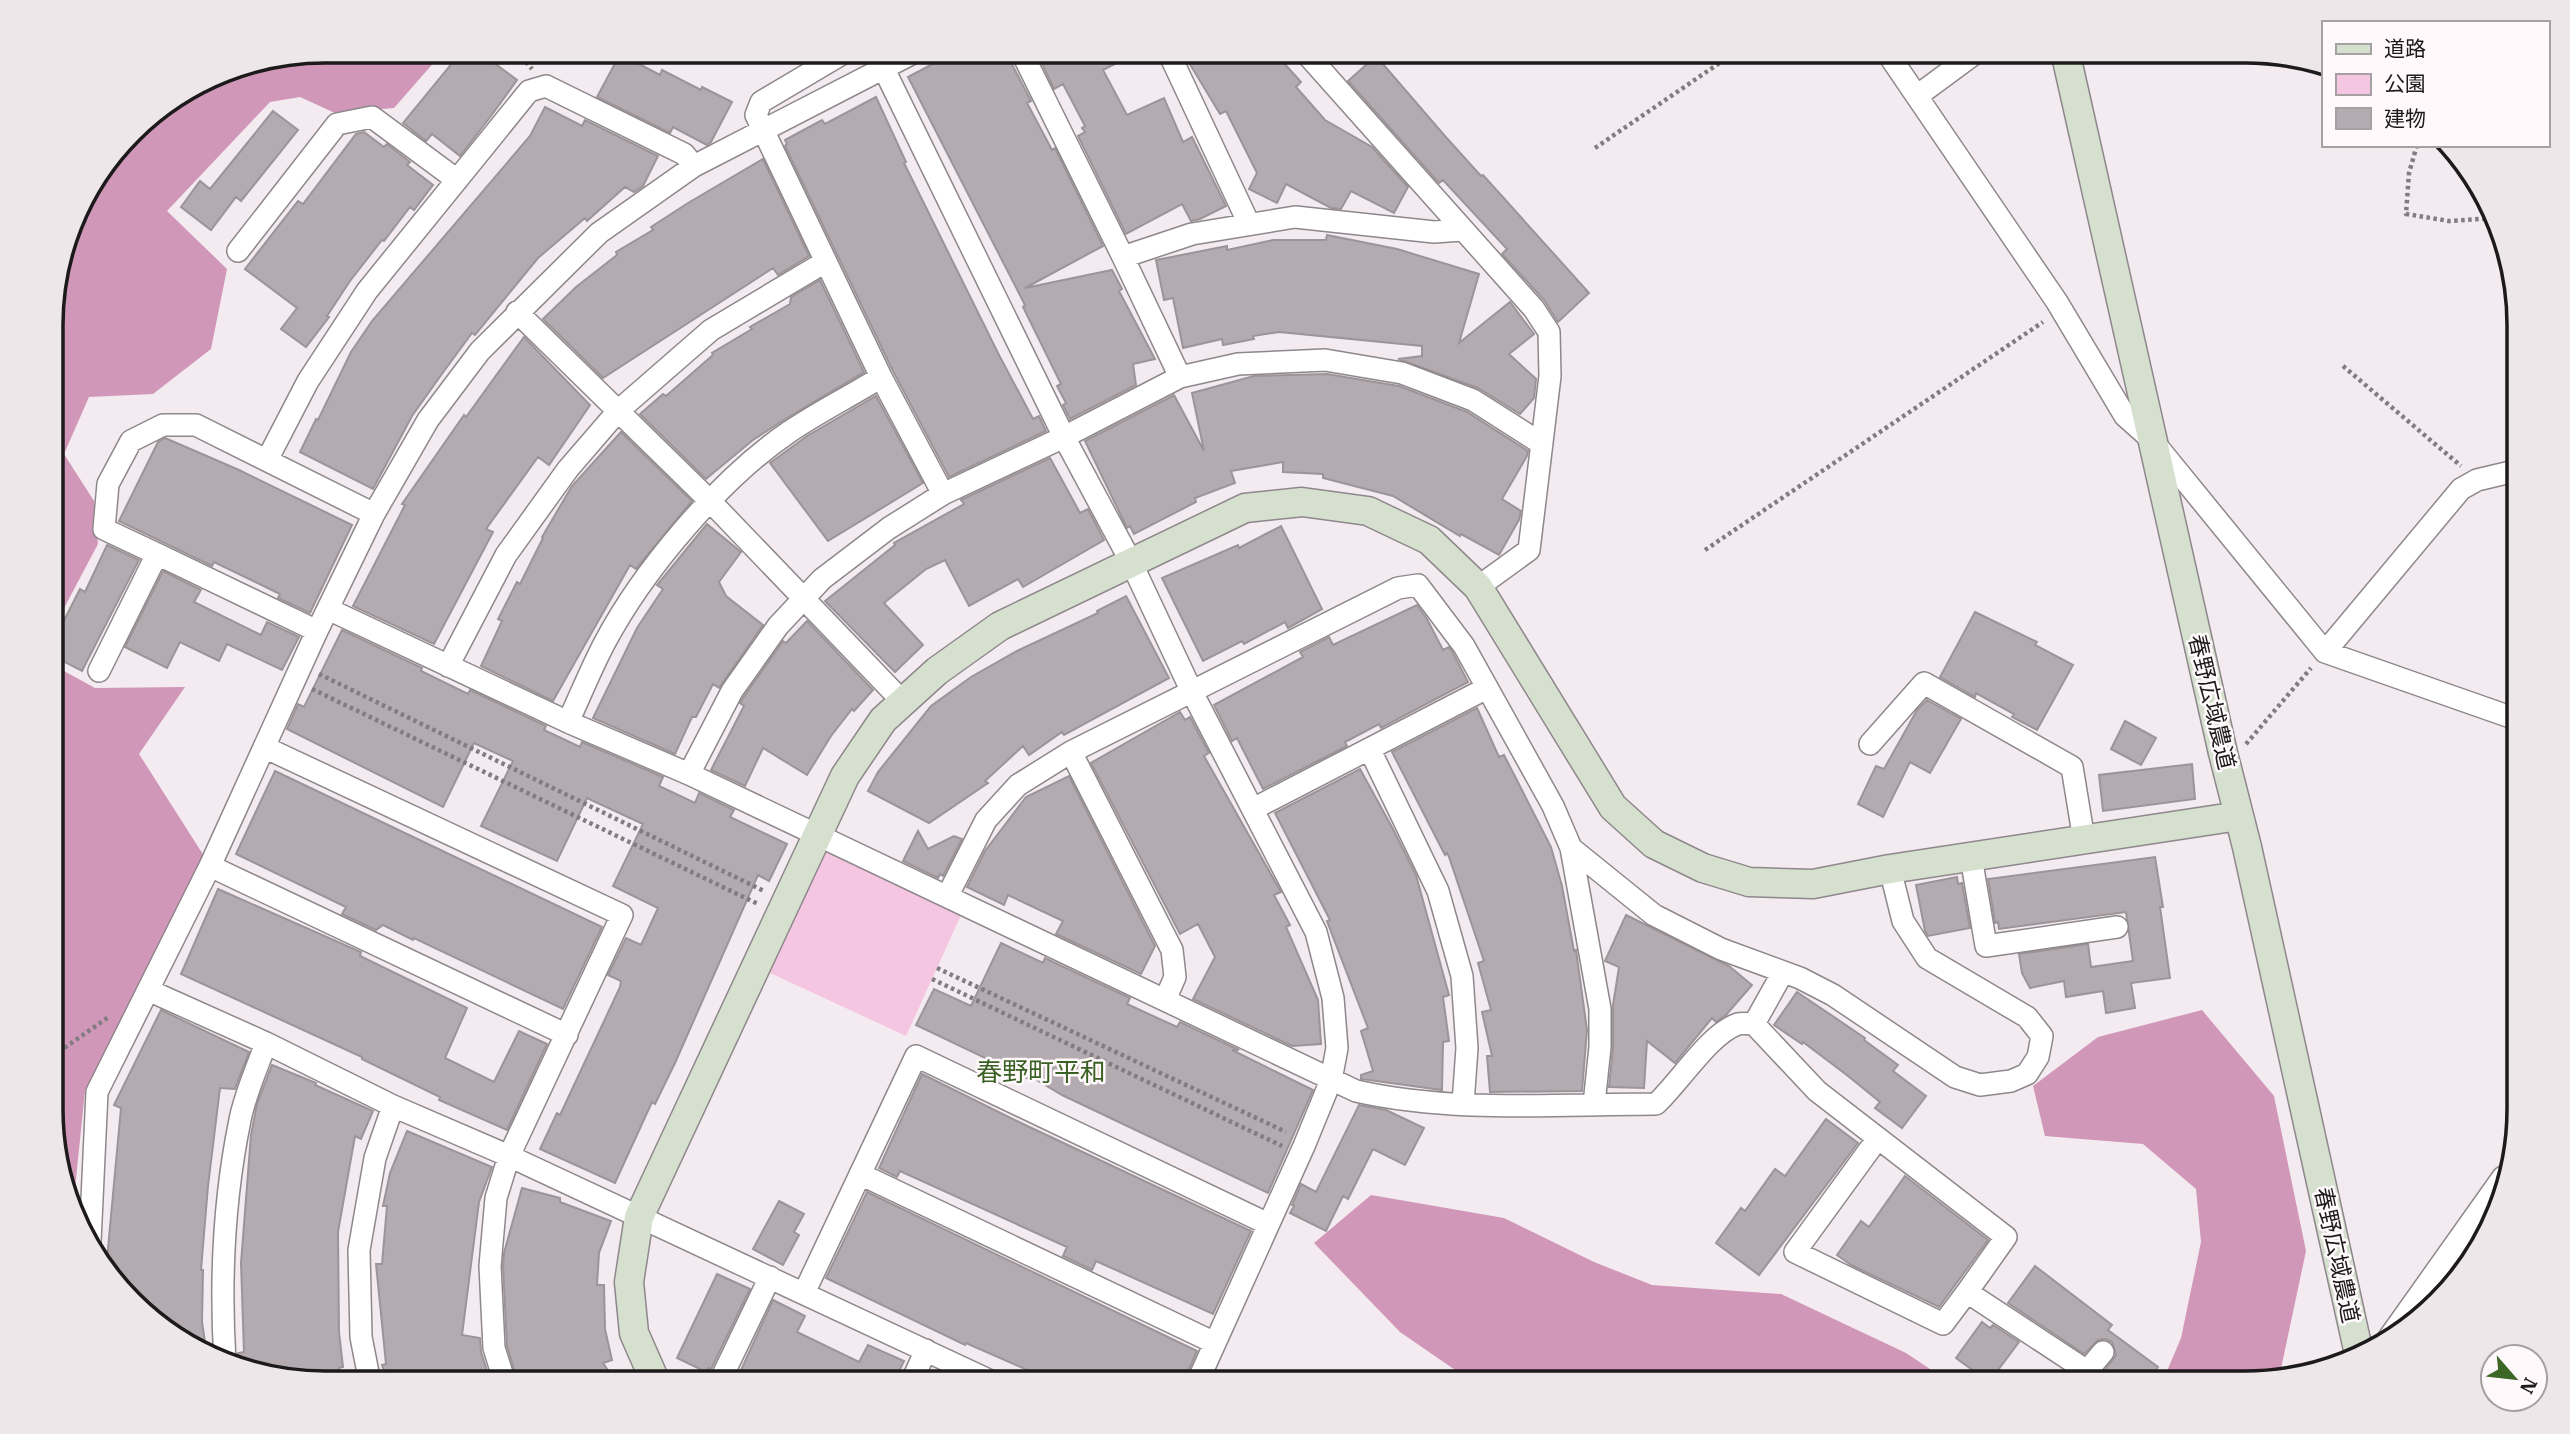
<svg xmlns="http://www.w3.org/2000/svg" width="2570" height="1434" viewBox="0 0 2570 1434" font-family="'IBM Plex Serif','Noto Sans JP',serif">
  <style>
    .green { fill: #f5c6e1 }
    .forest { fill: #d197b9 }
    .building { fill: #b3abaf; stroke: #9b9498; stroke-width: 2 }
    .lines { fill: none; stroke-linecap: round; stroke-linejoin: round }
    .street-casing { stroke: #8e878b; stroke-width: 24 }
    .secondary-casing { stroke: #8e878b; stroke-width: 31 }
    .path { stroke: #817c7f; stroke-width: 4.5; stroke-dasharray: 3.5 3.5; stroke-linecap: butt }
    .street { stroke: #fff; stroke-width: 21 }
    .secondary { stroke: #d5e0cf; stroke-width: 28 }
    .labels { text-anchor: middle; stroke-width: 5; stroke-linejoin: round; paint-order: stroke }
    .street-label { font-size: 23px; fill: #1d1a1b; stroke: #fff9fc }
    .quarter-label { font-size: 26px; fill: #3a6124; stroke: #fff9fc }
    .rim { fill: none; stroke: #1d1a1b; stroke-width: 3.5 }
  </style>
  <rect width="100%" height="100%" fill="#f3ebef"/>
  <path class="green" d="M825,849L962,913L906,1036L768,972Z"/>
  <path class="forest" d="M325,51H444L394,108L335,113L300,97L270,102L167,211L227,269L211,349L153,394L89,397L64,454L94,501L98,544L53,629V289L79,203L144,119L220,71Z
    M53,665L95,688L185,687L139,754L204,856L85,1091L74,1198L53,1145Z
    M2202,1010L2274,1096L2306,1251L2279,1378L2263,1383H2162L2181,1338L2201,1242L2196,1189L2143,1144L2045,1136L2033,1086L2098,1037Z
    M1371,1195L1504,1218L1594,1262L1652,1285L1781,1294L1906,1353L1951,1383H1474L1400,1332L1314,1243Z"/>
  <path class="building" d="M462,51H478L517,80L491,116L460,156L432,134L426,141L403,123Z
    M965,51H1005L1031,101L1027,103L1052,150L1055,148L1103,246L1025,288L1112,270L1122,289L1119,291L1155,359L1133,364L1136,385L1070,419L1063,405L1066,403L1057,386L1061,384L1023,307L1025,305L908,77L946,57L947,60Z
    M1050,51H1140L1103,70L1127,115L1164,98L1183,142L1192,137L1226,206L1200,219L1191,221L1182,204L1126,234L1078,136L1085,132L1082,128L1085,126L1063,84L1054,89L1039,57Z
    M1182,51H1273L1301,82L1296,87L1325,120L1372,147L1408,187L1394,213L1351,191L1341,209L1331,208L1286,184L1277,203L1249,189L1257,173L1226,111L1220,114Z
    M620,54L660,75L662,70L701,90L702,87L732,102L711,142L707,145L673,127L670,133L597,97Z
    M1376,56L1444,135L1481,176L1483,175L1589,293L1558,322L1544,300L1502,254L1507,249L1443,180L1439,183L1348,81Z
    M876,97L906,162L904,163L999,355L1033,419L1039,416L1046,431L949,477L893,371L785,146L787,144L785,140L822,120L825,124Z
    M545,107L582,126L585,120L658,156L643,186L634,192L625,187L587,221L585,218L538,258L475,335L472,333L444,371L412,416L373,489L300,452L316,419L318,420L351,352L372,321L530,136Z
    M273,111L298,130L241,201L236,197L211,230L181,207L200,181L210,189Z
    M364,132L384,147L387,144L410,162L407,165L433,185L414,210L410,207L384,241L382,240L350,281L327,316L329,317L306,347L281,329L297,308L245,269L298,201L303,204L356,134Z
    M763,159L809,256L778,275L773,268L603,378L543,319L576,287L617,255L616,252L653,230L651,227L688,203Z
    M1327,235L1397,249L1479,274L1459,343L1510,302L1534,334L1509,354L1536,379L1534,398L1520,414L1478,388L1398,359L1422,356V346L1279,332L1253,336L1254,339L1223,345L1222,339L1183,348L1173,298L1164,300L1156,260L1227,246V250L1273,240H1326Z
    M820,280L864,372L782,421L753,440L706,479L640,414L663,394L666,396L713,355L712,353L752,329L750,327L790,304L791,297Z
    M524,337L590,405L549,465L538,457L486,529L493,532L434,644L353,606L405,505L402,504L464,415L466,417Z
    M1327,374L1399,386L1467,412L1528,451L1527,456L1502,499L1521,511L1519,520L1499,555L1461,534L1460,536L1393,496L1323,478V474L1283,472V462L1231,471L1235,483L1195,498L1196,502L1134,534L1130,526L1127,528L1085,441L1174,395L1204,451L1192,393L1254,376Z
    M876,396L923,483L828,541L770,463L807,436Z
    M621,432L692,501L636,569L630,565L553,701L481,666L502,621L498,619L517,582L520,584L543,538L542,537L572,486Z
    M165,438L239,470L352,525L310,613L278,598L280,594L214,562L212,566L119,521L158,442Z
    M1050,458L1080,513L1088,509L1104,540L1023,587L1018,579L969,606L945,560L926,569L884,603L923,645L895,672L825,601L895,545L894,543L964,504L961,500Z
    M707,524L741,552L719,582L726,596L763,625L719,688L713,684L696,717H692L675,754L593,718L637,628L663,589L657,585Z
    M1281,526L1322,609L1288,628L1285,622L1244,644L1242,641L1203,661L1162,578L1238,545L1239,548Z
    M107,545L139,560L82,671L53,656V642L80,589L85,592Z
    M163,571L201,590L194,602L261,635L267,622L299,637L282,670L227,644L219,661L180,642L167,668L125,647Z
    M1126,596L1169,678L1064,735L1062,732L1029,755L1023,746L985,781L988,783L929,823L868,791L878,772L931,706L971,677L1017,651L1098,613L1097,611Z
    M1417,605L1427,619L1443,650L1449,647L1453,653L1468,682L1381,728L1379,724L1345,742L1347,746L1263,789L1237,738L1232,741L1214,705L1303,657L1300,652L1329,637L1333,645Z
    M1975,612L2037,642L2035,645L2073,665L2037,730L2012,717L2014,714L1976,693L1975,697L1940,677Z
    M807,621L873,690L854,711L852,709L831,736L807,775L763,748L745,786L711,770L744,706L740,703L743,698L783,641L786,643Z
    M342,630L422,668L421,671L468,694L470,690L546,726L544,730L580,747L582,742L663,777L659,786L695,803L699,793L734,810L730,817L787,844L769,881L758,875L675,1063L655,1104L652,1102L615,1183L540,1149L557,1113L560,1115L620,987L621,981L608,975L626,938L641,945L658,908L613,886L643,824L587,798L557,861L481,826L513,761L474,743L443,807L287,729L298,704L304,707Z
    M1927,700L1961,719L1930,773L1910,762L1883,817L1858,804L1876,766L1884,769L1917,710Z
    M1477,708L1499,757L1504,755L1551,847L1562,886L1574,951L1576,950L1587,1030L1582,1091L1490,1092L1487,1056H1492L1482,1012L1491,1010L1478,963L1484,961L1449,857L1447,853L1445,855L1392,752Z
    M1180,712L1185,720L1190,717L1209,753L1204,756L1281,892L1274,895L1290,925L1286,927L1318,1000L1321,1044L1292,1046L1193,999L1215,957L1198,924L1180,934L1091,763Z
    M2125,721L2156,738L2141,765L2111,749Z
    M2192,764L2195,799L2103,811L2099,775Z
    M1360,769L1393,829L1416,875L1449,995L1443,997L1449,1041L1443,1042L1442,1090L1361,1079V1075L1373,1071L1361,1031L1368,1028L1327,921L1330,920L1275,813Z
    M275,771L602,927L563,1009L414,938L413,940L383,925L376,930L342,914L346,907L236,854Z
    M1069,776L1155,946L1141,974L1056,934L1063,921L1008,895L1004,905L967,887L985,851L1026,797Z
    M918,831L928,849L954,836L962,839L943,876L940,874L938,878L903,861Z
    M2155,857L2163,907H2160L2170,978L2131,983L2135,1008L2106,1013L2103,991L2066,997L2064,981L2030,988L2022,973L2019,954L2088,944L2091,967L2133,961L2126,912L1999,929L1998,922L1995,923L1988,879Z
    M1957,877L1958,884L1962,883L1970,928L1928,936L1925,931L1916,885Z
    M218,889L361,952L360,956L467,1008L445,1058L494,1082L519,1031L547,1044L507,1130L439,1100L440,1097L362,1059V1057L181,974Z
    M1626,915L1729,966L1752,985L1726,1015L1716,1022L1712,1018L1675,1063L1647,1041L1644,1088L1609,1087L1613,1047V1005L1619,967L1605,961Z
    M1001,943L1043,963L1045,958L1130,998L1127,1004L1177,1027L1180,1022L1239,1050H1232L1313,1090L1268,1193L1062,1095L1030,1076L1029,1079L916,1025L934,989L971,1006Z
    M1797,992L1865,1038L1864,1040L1898,1065L1893,1071L1926,1096L1902,1128L1875,1108L1880,1102L1848,1076L1803,1042L1802,1044L1774,1025Z
    M161,1010L249,1052L235,1089L220,1088L208,1186L201,1270H203L202,1322L207,1355L188,1347L106,1270L121,1108L114,1105Z
    M272,1065L316,1083L315,1085L373,1111L361,1139L355,1136L338,1232L339,1332L343,1367L339,1368L342,1383H324L254,1374L237,1367L238,1353L244,1352L241,1263L251,1135L257,1104Z
    M922,1074L1023,1124L1251,1231L1213,1314L1096,1261L1092,1270L1063,1256L1067,1247L900,1171L897,1177L879,1168Z
    M1359,1105L1386,1110L1424,1128L1405,1165L1373,1149L1348,1199L1343,1196L1326,1231L1290,1213L1294,1206L1292,1205L1301,1184L1316,1192Z
    M1826,1119L1858,1143L1759,1275L1716,1243L1741,1208L1745,1211L1775,1169L1785,1176Z
    M407,1131L492,1167L479,1202L462,1335L480,1338L481,1352L491,1383H388L382,1365L386,1364L376,1264H382L387,1206H383L390,1173Z
    M1905,1176L1988,1240L1939,1307L1851,1265L1837,1255L1861,1221L1869,1227Z
    M522,1188L560,1198V1202L611,1221L599,1253L597,1285H604L605,1329L612,1360L603,1363L617,1383H518L507,1346L503,1266L504,1253Z
    M867,1192L1197,1351L1183,1383H1057L966,1343L965,1345L826,1278Z
    M779,1201L804,1214L794,1232L799,1235L783,1265L753,1249Z
    M2035,1266L2112,1325L2108,1330L2158,1367L2146,1383H2095L2116,1355L2112,1342L2105,1339L2098,1340L2084,1354L2008,1303Z
    M717,1274L750,1289L711,1369L708,1368L706,1372L677,1358Z
    M773,1300L805,1316L797,1332L859,1362L868,1345L904,1361L895,1380L898,1383H740L736,1381Z
    M1982,1322L1990,1328L1993,1325L2019,1342L1989,1382L1956,1358Z"/>
  <g class="lines">
    <g class="street-casing">
      <path id="street" d="M847,51L761,102L756,115L881,377L943,494
        M1021,51L1123,257L1180,377
        M1168,51L1249,224
        M1304,51L1534,309L1549,332L1550,376L1529,550L1478,587
        M1886,51L2057,302L2125,416L2152,440L2325,652L2519,720
        M883,67L1064,437L1131,562L1192,692L1316,932L1333,998L1337,1048L1331,1080L1304,1146L1197,1383
        M1917,96L1978,51
        M238,251L337,124L372,117L457,180
        M1123,257L1192,234L1295,217L1434,232L1462,230
        M517,312L710,501L903,702
        M267,460L308,381L367,291L529,91L546,86L684,154L694,166
        M157,554L104,529L108,484L131,441L163,425H196L374,514
        M328,609L568,722L689,774L1356,1091C1453,1113 1557,1104 1656,1104C1679,1083 1710,1033 1738,1024C1742,1023 1750,1024 1754,1024
        M2325,652L2461,489L2477,480L2519,470
        M448,666L506,555L568,469L618,411L711,330L825,262
        M99,671L157,554L317,631
        M568,722C580,696 591,669 604,644C643,570 720,479 789,432C818,412 851,396 881,377
        M1870,744L1924,683L2072,767L2084,840
        M264,747L622,915L509,1156L496,1198L490,1266L494,1348L505,1383
        M1370,750L1438,891L1462,976L1467,1048L1463,1104
        M1071,752L1172,950L1175,977L1165,1000
        M689,774L732,691L778,626L822,579L889,528L943,494L1064,437L1180,377L1238,364L1325,360L1402,373L1473,400L1542,444
        M1253,809L1487,688
        M1571,848L1654,915L1721,949L1800,978L1833,995L1955,1077L1980,1085L2011,1081L2027,1074L2038,1057L2042,1036L2027,1017L1927,958L1903,921L1890,869
        M1971,857L1986,946L2117,927
        M210,866L567,1035
        M948,895L986,820L1018,785L1071,752L1398,588L1418,585L1464,646L1553,806L1571,848L1600,1009V1047L1594,1104
        M1783,972L1754,1024L1817,1091L2006,1237L1967,1292
        M148,990L266,1043L393,1106L509,1156L995,1383
        M1878,1138L1795,1252L1943,1324L1967,1292L2087,1371L2103,1352
        M860,1174L1215,1343
        M90,1242L97,1092L210,866L317,631L374,514L428,420L480,351L599,233L694,166L917,51
        M804,1293L916,1056L1268,1224
        M2383,1346L2503,1177
        M225,1362C220,1282 224,1198 240,1120C245,1094 257,1068 266,1043
        M370,1383L361,1337L359,1250L375,1158L393,1106
        M723,1383L721,1379L770,1277
        M911,1383L926,1350"/>
    </g>
    <g class="secondary-casing">
      <path id="secondary" d="M2065,51L2223,753L2247,847L2359,1354
        M656,1383L634,1333L629,1282L639,1217L845,776L883,720L937,671L1000,626L1245,508L1302,502L1368,511L1429,540L1478,587L1613,807L1654,844L1703,868L1749,882L1813,884L1890,869L2239,816"/>
    </g>
    <path class="path" d="M517,51L532,69
      M2417,145L2409,173L2406,214L2449,221L2496,218
      M1595,148L1737,51
      M2343,366L2461,466
      M1705,550L2043,322
      M319,674L764,891
      M312,689L758,904
      M2246,744L2311,668
      M937,968L1286,1132
      M932,979L1282,1146
      M53,1056L110,1016"/>
    <use href="#street" class="street"/>
    <use href="#secondary" class="secondary"/>
  </g>
  <g class="labels">
    <g class="street-label">
      <text transform="translate(2212 702) rotate(77)" y="8">春野広域農道</text>
      <text transform="translate(2337 1255) rotate(78)" y="8">春野広域農道</text>
    </g>
    <g class="quarter-label">
      <text x="1041" y="1081">春野町平和</text>
    </g>
  </g>
  <path d="M0 0H2570V1434H0ZM325 63H2245A262 262 0 0 1 2507 325V1109A262 262 0 0 1 2245 1371H325A262 262 0 0 1 63 1109V325A262 262 0 0 1 325 63Z" fill="#ede7ea" fill-rule="evenodd"/>
  <path class="rim" d="M325 63H2245A262 262 0 0 1 2507 325V1109A262 262 0 0 1 2245 1371H325A262 262 0 0 1 63 1109V325A262 262 0 0 1 325 63Z"/>
  <rect x="2322" y="21" width="228" height="126" fill="#fff9fc" stroke="#a5a0a2" stroke-width="2"/>
  <rect x="2336" y="44" width="35" height="10" fill="#d5e0cf" stroke="#a5a0a2" stroke-width="2"/>
  <text x="2384" y="56" font-size="21" fill="#1d1a1b">道路</text>
  <rect x="2336" y="74" width="35" height="21" fill="#f5c6e1" stroke="#a5a0a2" stroke-width="2"/>
  <text x="2384" y="91" font-size="21" fill="#1d1a1b">公園</text>
  <rect x="2336" y="108" width="35" height="21" fill="#b3abaf" stroke="#a5a0a2" stroke-width="2"/>
  <text x="2384" y="126" font-size="21" fill="#1d1a1b">建物</text>
  <g transform="translate(2514 1378) rotate(118)"><circle r="33" fill="#fff9fc" stroke="#a5a0a2" stroke-width="2"/>
  <path d="M0-5L12 26L0 18L-12 26Z" fill="#3d6724"/>
  <text y="-10" font-size="19" font-weight="bold" text-anchor="middle" fill="#1d1a1b">N</text>
  </g>
</svg>
